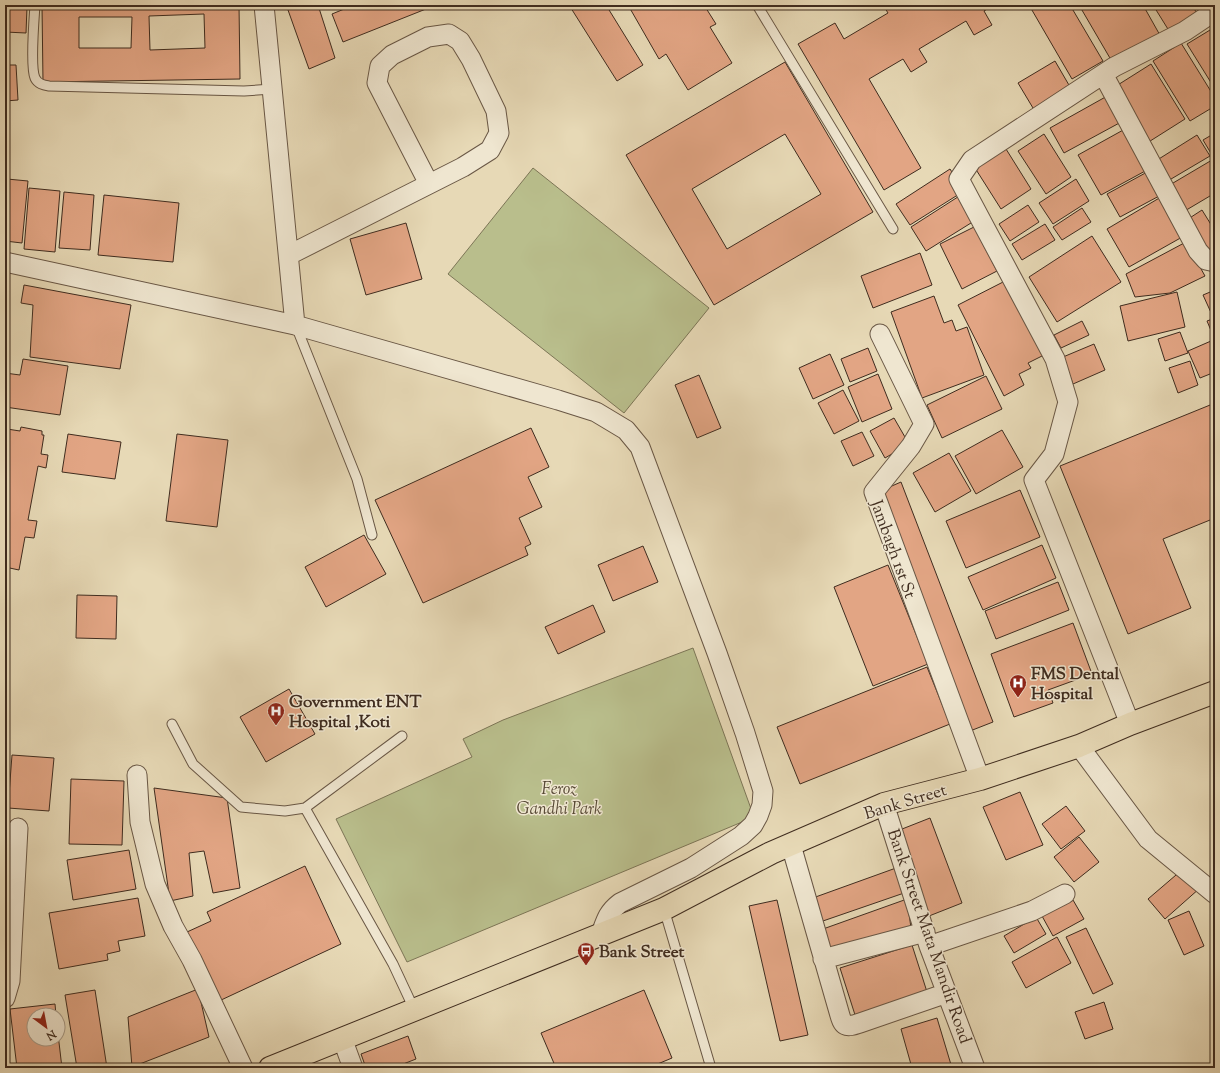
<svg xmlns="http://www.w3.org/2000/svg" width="1220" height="1073" viewBox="0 0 1220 1073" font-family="'Sorts Mill Goudy',serif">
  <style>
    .green { fill: #b9be8c; stroke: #7c7556 }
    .building { fill: #e2a584; stroke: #3f2c1f; fill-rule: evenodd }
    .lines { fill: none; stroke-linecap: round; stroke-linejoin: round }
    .service-casing { stroke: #695745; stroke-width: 11 }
    .minor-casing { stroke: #695745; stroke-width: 21 }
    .primary-casing { stroke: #3f2c1f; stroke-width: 24 }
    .service { stroke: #efe6d0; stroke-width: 9 }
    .minor { stroke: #efe6d0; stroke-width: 19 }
    .primary { stroke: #e7d9b6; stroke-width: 22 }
    .labels { text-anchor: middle; stroke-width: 3; stroke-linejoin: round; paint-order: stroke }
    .street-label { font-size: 17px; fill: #3f2c1f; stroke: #efe6d0 }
    .poi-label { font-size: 17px; font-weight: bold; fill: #3f2c1f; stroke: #efe6d0; text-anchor: start }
    .park-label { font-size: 17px; font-style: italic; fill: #574935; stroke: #efe6d0 }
  </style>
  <rect width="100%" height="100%" fill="#e7d9b6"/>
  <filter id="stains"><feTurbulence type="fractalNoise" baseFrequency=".005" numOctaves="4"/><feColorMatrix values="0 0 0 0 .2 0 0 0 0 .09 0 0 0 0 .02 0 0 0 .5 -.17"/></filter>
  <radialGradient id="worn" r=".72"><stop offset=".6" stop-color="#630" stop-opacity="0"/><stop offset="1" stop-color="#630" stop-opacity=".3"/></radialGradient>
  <path class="green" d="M533,168L709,308L624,413L448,274Z
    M693,648L754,817L407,962L336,819L472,757L463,739L503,720Z"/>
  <path class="building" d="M42,5H239L240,79L43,82ZM204,14L205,48L150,50L149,16ZM79,17H132L131,48H79Z
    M287,5H318L335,58L309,69L288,10Z
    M354,5H436L343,42L332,14Z
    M569,5H606L643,65L617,81Z
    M628,5H704L716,24L710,27L732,63L688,90L666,54L659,59Z
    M883,5H994L984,11L992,25L974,35L966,21L919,49L927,62L911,72L903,59L869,79L921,168L884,190L798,44L835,23L844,39L888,13Z
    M1029,5H1070L1103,61L1072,79Z
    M1079,5H1143L1161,37L1114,65Z
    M1153,5H1192L1199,17L1171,34Z
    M5,6L27,7L26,33L5,32Z
    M1215,27V89L1187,44Z
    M1181,43L1215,98V106L1190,121L1153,61Z
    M1055,61L1073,92L1036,113L1018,83Z
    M785,62L873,212L714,305L626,155ZM785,134L821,194L727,249L692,189Z
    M1151,64L1185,119L1147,143L1113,88Z
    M5,65H16L18,100L5,101Z
    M1109,95L1123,121L1064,153L1050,128Z
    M1125,129L1147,170L1101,195L1078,155Z
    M1215,133V160L1203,140Z
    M1044,134L1071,177L1046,194L1018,151Z
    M1197,135L1210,156L1166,182L1154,162Z
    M1006,149L1031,189L1001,209L975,168Z
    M1212,160L1215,165V193L1183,212L1168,186Z
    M950,169L964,191L910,225L896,204Z
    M1149,171L1161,195L1120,217L1107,194Z
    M7,179L28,181L22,243L5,241V203Z
    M1076,179L1089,201L1053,224L1039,203Z
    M29,188L60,191L55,252L24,249Z
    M64,192L94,195L90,250L59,248Z
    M964,193L979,218L926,251L911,227Z
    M104,195L179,203L173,262L98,255Z
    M1161,197L1184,236L1129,267L1107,229Z
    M1028,205L1039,222L1010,241L999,224Z
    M1082,208L1091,222L1062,240L1053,227Z
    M1202,210L1215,231V257L1185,221Z
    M1215,214V224L1210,217Z
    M406,223L422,279L366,295L350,239Z
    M1045,224L1055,240L1022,260L1012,244Z
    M974,227L997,271L962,289L940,244Z
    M1092,236L1121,282L1057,322L1029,277Z
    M1186,242L1205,276L1170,293L1135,297L1126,274Z
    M920,253L932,285L873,308L861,276Z
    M1007,280L1044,355L1028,363L1031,368L1019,374L1024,385L1004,396L958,305Z
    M24,285L131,305L120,369L30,357L33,305L21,303Z
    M1215,290V316L1213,317L1203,295Z
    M1177,292L1185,327L1128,341L1120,306Z
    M934,296L944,323L952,320L956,331L967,327L984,375L922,398L891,312Z
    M1215,318V340L1207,321Z
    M1082,321L1089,335L1061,348L1054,335Z
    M1180,332L1188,353L1165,361L1158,339Z
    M1211,341L1215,350V372L1200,378L1188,351Z
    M1094,344L1105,370L1073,384L1063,357Z
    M868,348L877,371L850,382L841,359Z
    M830,354L844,385L813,399L799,368Z
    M23,359L68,366L60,415L5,407V373L20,375Z
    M1190,361L1198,385L1178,393L1169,368Z
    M878,374L892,409L862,422L848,387Z
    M699,375L721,428L697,438L675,385Z
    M986,376L1002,409L942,438L927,405Z
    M843,390L859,421L834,434L818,403Z
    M1215,403V518L1163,539L1191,608L1128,634L1060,466Z
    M894,418L909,444L885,458L870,431Z
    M21,427L42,431V435H44L41,454L48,455L46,468L38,466L28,520L37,521L34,538L25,537L19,570L5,567V439L7,429L20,431Z
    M531,428L549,467L528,477L542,507L519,518L531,544L525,547L528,555L423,603L375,500Z
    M1002,430L1023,467L976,494L955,456Z
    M862,432L874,456L853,466L841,441Z
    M68,434L121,442L115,479L62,472Z
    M177,434L228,440L217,527L166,521Z
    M949,453L971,491L935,512L913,473Z
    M901,482L993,722L970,731L878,492Z
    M1020,490L1040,537L966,568L946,521Z
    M364,535L386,574L326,607L305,567Z
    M1042,545L1056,578L983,610L968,577Z
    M643,546L658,582L613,601L598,565Z
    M888,565L928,664L873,686L834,587Z
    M1058,582L1069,610L996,639L985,611Z
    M77,595L117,596L116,639L76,638Z
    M593,605L605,632L558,654L545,627Z
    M1073,623L1092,674L1048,690L1053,703L1014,717L991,654Z
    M927,667L950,724L800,784L777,727Z
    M289,689L315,734L266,762L240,717Z
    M12,755L54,758L49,811L8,808Z
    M71,779L124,781L122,845L69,844Z
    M154,788L227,798L240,888L213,893L204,851L189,853L193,896L170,901Z
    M1020,792L1043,845L1006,860L983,807Z
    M1066,806L1085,831L1061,849L1042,824Z
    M930,818L962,903L929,916L897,831Z
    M1079,837L1099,862L1074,882L1054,857Z
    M5,850L13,851L8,892L5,891Z
    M129,850L136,889L73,900L67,860Z
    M305,866L341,944L219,1001L187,932L211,921L207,912Z
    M896,868L907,892L820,922L810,899Z
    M1183,869L1200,888L1165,919L1148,899Z
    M138,898L145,936L118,941L120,951L107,954L108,960L59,969L49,913Z
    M907,899L911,928L829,953L823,929Z
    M777,900L808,1035L780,1041L749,906Z
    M1073,900L1084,919L1053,936L1042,916Z
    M1189,911L1204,946L1184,955L1168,920Z
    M1036,917L1046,934L1014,953L1004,936Z
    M1086,928L1113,984L1093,994L1066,937Z
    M1057,937L1071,963L1026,988L1012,962Z
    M912,945L928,995L856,1018L840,968Z
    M198,989L209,1037L132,1067L128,1017Z
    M95,990L107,1068H77L65,995Z
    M644,990L672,1058L648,1068H556L541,1033Z
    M1104,1002L1113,1029L1085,1039L1075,1012Z
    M55,1004L56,1015H34V1039H58V1034L62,1068H17L10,1009Z
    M937,1018L952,1068H912L901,1029Z
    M408,1036L416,1059L393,1068H366L361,1054Z
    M852,1064L853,1068H841Z
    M426,1065L428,1068H419Z"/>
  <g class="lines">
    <g class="service-casing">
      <path id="service" d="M35,5C34,20 30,67 35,78C38,84 43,85 49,86L244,91L272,89
        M757,5L893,229
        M296,326L357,479L372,535
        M172,724L193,764L241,807L285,811L305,808L393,964L414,1009
        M305,808L402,736
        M664,909L711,1068"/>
    </g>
    <g class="minor-casing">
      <path id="minor" d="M264,5L295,325
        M1103,74L1198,251L1206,260L1215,262
        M289,255L463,167L490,150L499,133L496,111L471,59L460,41L449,34L428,37L392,55L380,66L377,83L429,184
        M5,262L295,325L558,400L596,412L626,430L640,447L717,653L745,733L763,791L762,805L758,816L753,825L741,836L691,868L620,903C608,912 606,920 601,934
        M880,334L924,424L911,446L874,492L980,779
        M1130,724L1034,480L1054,454L1068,402L1055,359L959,179L972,160L1114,67L1185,31L1215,11
        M1079,746L1148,839L1215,894
        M137,775L140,822L155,884L173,926L192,960L243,1068
        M884,804L929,946L975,1068
        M791,845L839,1012C843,1027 845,1028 860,1023L947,993
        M929,946L1032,911L1065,894
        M823,959L925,932
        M5,998L10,981L18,828
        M342,1038L353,1068"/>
    </g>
    <g class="primary-casing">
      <path id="primary" d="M270,1068L664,909L771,853L884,804L980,779L1079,746L1130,724L1215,692"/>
    </g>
    <use href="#service" class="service"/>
    <use href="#minor" class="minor"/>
    <use href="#primary" class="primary"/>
  </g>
  <defs>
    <g id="hospital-pin" transform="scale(0.9)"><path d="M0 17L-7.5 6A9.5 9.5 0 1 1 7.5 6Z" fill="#8f2418" stroke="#efe6d0"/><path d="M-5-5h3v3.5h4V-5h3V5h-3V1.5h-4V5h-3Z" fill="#fff"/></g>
    <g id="bus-pin" transform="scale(0.9)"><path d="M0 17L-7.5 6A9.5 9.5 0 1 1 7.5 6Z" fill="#8f2418" stroke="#efe6d0"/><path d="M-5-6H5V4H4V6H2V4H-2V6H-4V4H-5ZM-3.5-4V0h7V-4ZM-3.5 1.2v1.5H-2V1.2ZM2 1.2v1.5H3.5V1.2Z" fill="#fff"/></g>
  </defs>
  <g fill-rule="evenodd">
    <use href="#hospital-pin" x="1018" y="683"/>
    <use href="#hospital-pin" x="276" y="711"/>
    <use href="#bus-pin" x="586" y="951"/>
  </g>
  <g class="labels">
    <g class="street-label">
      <text transform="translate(894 549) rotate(70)" y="6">Jambagh 1st St</text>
      <text transform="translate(905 801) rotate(-17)" y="6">Bank Street</text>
      <text transform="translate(930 936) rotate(71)" y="6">Bank Street Mata Mandir Road</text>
    </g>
    <g class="poi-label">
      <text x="1031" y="679">FMS Dental<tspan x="1031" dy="20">Hospital</tspan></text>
      <text x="289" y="707">Government ENT<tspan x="289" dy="20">Hospital ,Koti</tspan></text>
      <text x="599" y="957">Bank Street</text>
    </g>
    <g class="park-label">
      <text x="559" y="794">Feroz<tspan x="559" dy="20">Gandhi Park</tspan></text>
    </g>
  </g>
  <rect width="1220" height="1073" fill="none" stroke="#e7d9b6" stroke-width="20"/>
  <rect x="6" y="6" width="1208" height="1061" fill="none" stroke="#3f2c1f" stroke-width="2"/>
  <rect x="10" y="10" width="1200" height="1053" fill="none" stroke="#3f2c1f"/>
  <g transform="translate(46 1027) rotate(148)"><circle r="19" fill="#efe6d0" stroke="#a99c89"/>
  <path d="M0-3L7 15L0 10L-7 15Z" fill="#8f2418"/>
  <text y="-6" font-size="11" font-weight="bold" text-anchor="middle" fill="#3f2c1f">N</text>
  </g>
  <rect width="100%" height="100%" filter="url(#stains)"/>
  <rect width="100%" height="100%" fill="url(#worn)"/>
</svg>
